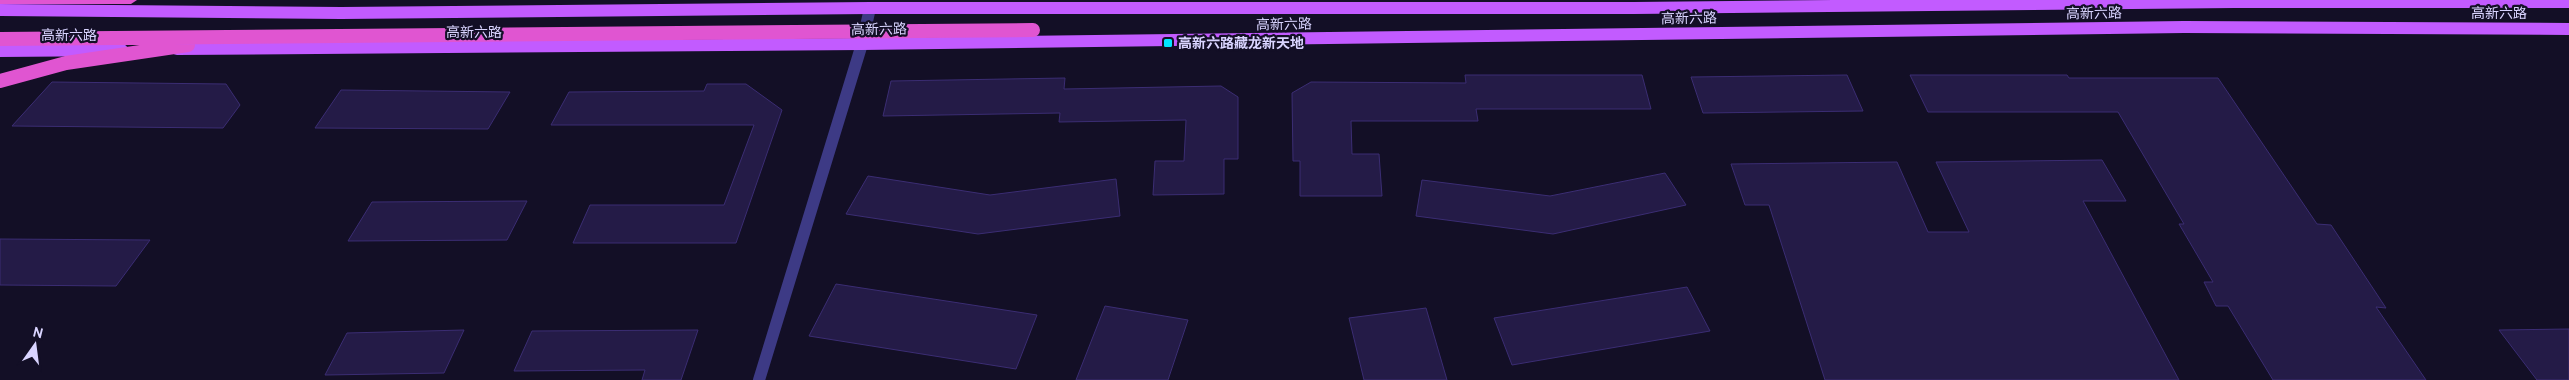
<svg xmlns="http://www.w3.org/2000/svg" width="2569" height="380" viewBox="0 0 2569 380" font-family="Overpass,'Noto Sans SC',sans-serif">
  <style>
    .building { fill: #241b47; stroke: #3b2d73 }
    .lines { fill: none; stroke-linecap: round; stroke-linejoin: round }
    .tertiary { stroke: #3d3a85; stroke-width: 12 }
    .primary { stroke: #c25bff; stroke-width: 12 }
    .trunk { fill: #e055d1; fill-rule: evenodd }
    .trunk-bridge { stroke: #e055d1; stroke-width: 14 }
    .poi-dot { fill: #00e5ff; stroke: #130f26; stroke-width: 2 }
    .labels { text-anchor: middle; stroke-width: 4.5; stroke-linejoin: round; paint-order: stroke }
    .street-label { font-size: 14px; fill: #d9d4ff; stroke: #130f26 }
    .poi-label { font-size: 14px; font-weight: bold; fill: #d9d4ff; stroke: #130f26; text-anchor: start }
  </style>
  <rect width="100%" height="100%" fill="#130f26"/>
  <path class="building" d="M1465,75H1642L1651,109H1476L1478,121H1351L1352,154H1379L1382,196H1300V161H1293L1292,93L1311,82L1466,83Z
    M1847,75L1863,111L1703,113L1691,77Z
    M1910,75H2067L2069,78H2218L2317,224L2331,225L2386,308L2376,307L2426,380H2273L2228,306H2216L2204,282H2213L2179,224H2184L2118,112H1928Z
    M1065,78L1064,89L1221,86L1238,97V159H1224V194L1153,195L1155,161H1184L1186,120L1059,122L1060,113L883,116L891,81Z
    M52,82L226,84L240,105L223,128L12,126Z
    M707,84H746L782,110L736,243H573L590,205H724L754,125H551L569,92L704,91Z
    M341,90L510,92L488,129L315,128Z
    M2102,160L2126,201H2083L2179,380H1825L1769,205H1745L1731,164L1897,162L1928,232H1969L1936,162Z
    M1665,173L1686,205L1553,234L1416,216L1422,180L1550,196Z
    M868,176L990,195L1116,179L1120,216L978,234L846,214Z
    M527,201L507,240L348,241L372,202Z
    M0,239L150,240L116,286L0,285Z
    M836,284L1037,315L1016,369L809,336Z
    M1687,287L1710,331L1512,365L1494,318Z
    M1105,306L1188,320L1168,380H1076Z
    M1426,308L1447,380H1364L1349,318Z
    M2569,329V380H2537L2499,330Z
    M464,330L444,373L325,375L347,333Z
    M698,330L681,380H642L645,370L514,371L532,331Z"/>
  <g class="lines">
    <path class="tertiary" d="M759,380L862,44L870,8"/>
    <path class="primary" d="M0,10L341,13L870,8H1634L2234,2H2569
      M177,49L862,44L2184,27L2569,29
      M0,51L122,50"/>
    <path class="trunk" d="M0,0H137L131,4H0Z"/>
    <path class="trunk-bridge" d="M0,39L1033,30
      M0,81L66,63L188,45"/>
  </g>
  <rect class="poi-dot" x="1163" y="38" width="10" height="10" rx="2.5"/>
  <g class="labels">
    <g class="street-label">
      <text transform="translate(2094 13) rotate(-1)" y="5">高新六路</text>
      <text x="2499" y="18">高新六路</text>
      <text transform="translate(1689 18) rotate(-1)" y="5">高新六路</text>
      <text transform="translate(1284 24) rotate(-1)" y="5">高新六路</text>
      <text transform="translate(879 29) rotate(-1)" y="5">高新六路</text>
      <text x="474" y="37">高新六路</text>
      <text x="69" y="40">高新六路</text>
    </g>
    <g class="poi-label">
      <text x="1178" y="48">高新六路藏龙新天地</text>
    </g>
  </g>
  <g transform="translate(35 345) rotate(14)" stroke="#130f26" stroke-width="4" paint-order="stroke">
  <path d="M0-4L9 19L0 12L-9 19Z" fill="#d9d4ff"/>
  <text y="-8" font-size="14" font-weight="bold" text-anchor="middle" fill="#d9d4ff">N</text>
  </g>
</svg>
